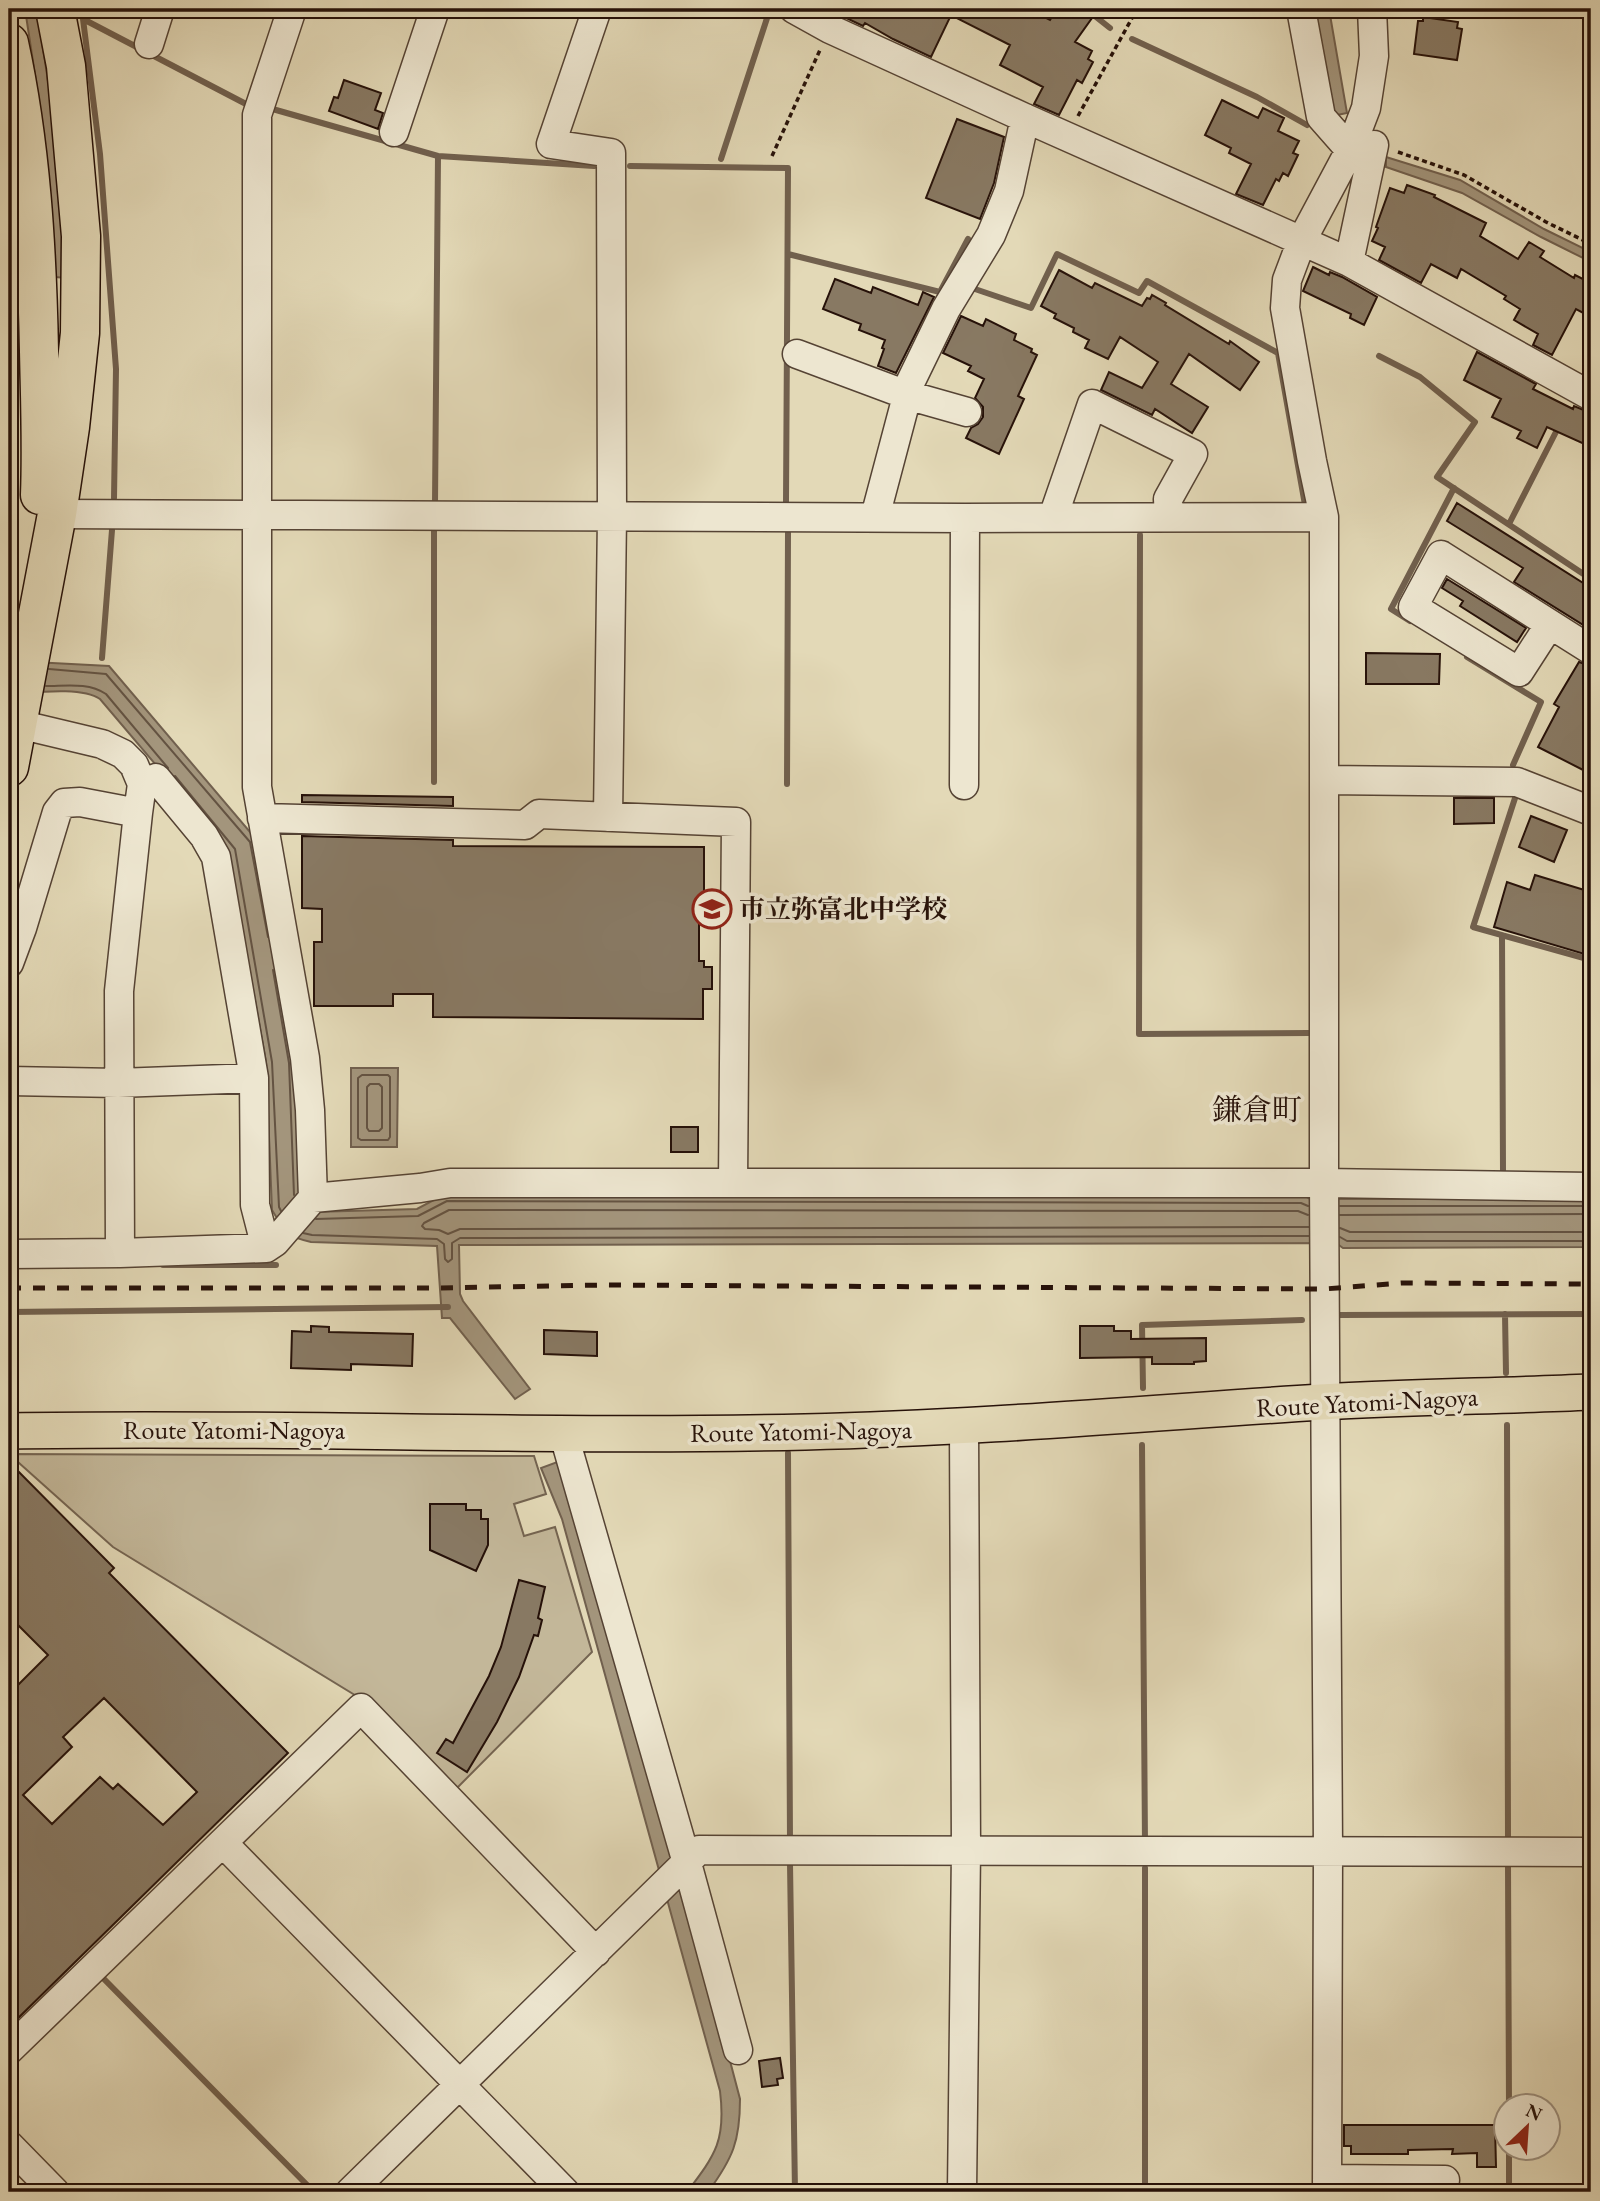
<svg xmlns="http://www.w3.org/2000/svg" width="1600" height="2201" viewBox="0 0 1600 2201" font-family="'EB Garamond','Noto Serif JP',serif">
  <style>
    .green { fill: #c3b799; stroke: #746451; stroke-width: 2 }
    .water { fill: #a3957c; stroke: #71604e; stroke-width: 2 }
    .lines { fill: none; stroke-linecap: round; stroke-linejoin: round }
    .shore { stroke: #645342; stroke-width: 2 }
    .stream { stroke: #71604e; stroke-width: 6 }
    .building { fill: #887963; stroke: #261109; stroke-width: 2; fill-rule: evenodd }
    .minor-casing { stroke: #554334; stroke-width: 31 }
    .major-casing { stroke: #261109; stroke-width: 38 }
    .highway-casing { stroke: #261109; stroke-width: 41 }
    .path { stroke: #261109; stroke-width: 3.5; stroke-dasharray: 5 3.5; stroke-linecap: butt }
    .minor { stroke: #ede6d0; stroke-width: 28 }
    .major { stroke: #e3d9b7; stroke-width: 35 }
    .highway { stroke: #e3d9b7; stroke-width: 38 }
    .rail { stroke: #261109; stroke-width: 5; stroke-dasharray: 12 12; stroke-linecap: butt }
    .labels { text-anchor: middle; stroke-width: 7; stroke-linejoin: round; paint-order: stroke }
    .poi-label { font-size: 26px; font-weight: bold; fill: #261109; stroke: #ede6d0; text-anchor: start }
    .street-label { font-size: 26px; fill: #261109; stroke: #ede6d0 }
    .quarter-label { font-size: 30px; fill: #261109; stroke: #ede6d0 }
  </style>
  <rect width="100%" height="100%" fill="#e3d9b7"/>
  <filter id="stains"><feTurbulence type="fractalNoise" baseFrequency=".00286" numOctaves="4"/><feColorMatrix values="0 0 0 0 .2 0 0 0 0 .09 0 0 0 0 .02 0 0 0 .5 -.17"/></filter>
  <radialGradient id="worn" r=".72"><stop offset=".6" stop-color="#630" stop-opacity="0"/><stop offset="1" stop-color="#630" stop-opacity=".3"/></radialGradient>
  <path class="green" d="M9,1454L534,1456L546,1494L514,1504L524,1536L555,1527L592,1652L451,1794L358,1697L113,1547Z"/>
  <path class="water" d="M25,9H37L55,127L67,278L55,277L43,127Z
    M1311,9H1329L1347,113L1332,116Z
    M1386,157L1460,180L1544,229L1591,252V262L1541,237L1462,193L1386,167Z
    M33,662L109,666L256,839L277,949L314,1212L417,1209L445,1194L1305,1196L1310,1199H1591V1247L1343,1248L1336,1243L459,1245L460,1294L463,1301L530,1389L515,1399L450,1318H442L437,1246L311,1242C284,1236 285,1231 272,1210L266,1062L228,850L100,699C81,686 32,693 9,694Z
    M351,1068H398L397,1147H351Z
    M560,1461L683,1882L740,2099C740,2141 733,2158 708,2192H687C716,2154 726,2140 720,2091L562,1519L541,1468Z"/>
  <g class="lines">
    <path class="shore" d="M49,669L106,674L250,842L268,937
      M46,686C66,686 88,682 106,694L168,768
      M175,776L235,849L272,1062L279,1207L281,1211
      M273,970L289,1063L294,1195
      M362,1075H388L390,1077V1137L388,1140H361L358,1138V1078Z
      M370,1084H379L382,1087V1128L379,1131H369L367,1128V1087Z
      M1340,1206H1591
      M1308,1215L1298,1211L449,1210L424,1223L422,1226L425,1229L439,1230L448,1234L460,1229L1309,1227
      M1340,1215L1591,1214
      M316,1219L418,1216L447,1201L1301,1203L1308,1206
      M1340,1228L1350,1232H1591
      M303,1233L312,1235L437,1239L444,1244L445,1259L448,1262L452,1259V1243L460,1238L1309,1236
      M1340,1237L1347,1241H1591"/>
    <path class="stream" d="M1086,9L1110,28
      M1132,39L1257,97L1307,125
      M269,108L438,156L594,166
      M721,159L770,9
      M630,166L788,168L786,502
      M788,254L940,292L968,239
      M969,287L1031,308L1057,254L1139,293L1147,281L1278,353L1305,505H1300
      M1379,356L1420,377L1475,422L1437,477L1591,579
      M114,498L116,369L100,154L83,19L246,104
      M435,503L438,156
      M1509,524L1560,424
      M1140,535L1139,1034L1309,1033
      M1410,621L1391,609L1454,488
      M1467,657L1541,702L1513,765
      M102,658L112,530
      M434,782V531
      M787,784L788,533
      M1517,792L1473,927L1591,960
      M1502,935L1503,1171
      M163,1265H276
      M9,1312L448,1307
      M1505,1314L1506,1373
      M1340,1315L1591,1314
      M1143,1388L1142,1325L1302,1320
      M1507,1425L1508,1842
      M1142,1445L1145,1844
      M788,1453L790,1841
      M790,1864L795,2192
      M1508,1866L1509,2106
      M1145,1868V2192
      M101,1976L314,2192
      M1509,2148V2192"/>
  </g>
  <path class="building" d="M840,9H1029L1050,20L1057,9H1079L1092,18L1075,42L1092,51L1088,59L1093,62L1082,83L1077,80L1059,115L1034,104L1043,87L1000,65L1010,45L951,15L931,57L893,39L865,23L863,26L842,16L844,11Z
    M1423,17L1458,22L1457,28L1462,29L1457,60L1414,54L1418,21H1423Z
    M344,80L381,93L375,110L383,113L378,129L329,111L334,97L338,98Z
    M1222,100L1258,118L1263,108L1284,118L1278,131L1299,141L1293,153L1298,155L1288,176L1283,173L1279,181L1276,179L1263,205L1236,194L1251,164L1229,153L1231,148L1205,135Z
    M957,119L1004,137L994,183L980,219L926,198Z
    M1407,185L1435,195L1434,197L1486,223L1480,236L1518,259L1529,242L1544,251L1540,257L1574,278L1575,275L1591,283V317L1576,309L1552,355L1533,345L1538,334L1514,320L1520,309L1504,299L1506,296L1461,269L1457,278L1431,264L1421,283L1379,260L1385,247L1372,241L1378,228L1376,227L1390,188L1404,193Z
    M1313,267L1329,275L1330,272L1342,277L1377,297L1364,325L1350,318L1351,314L1303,291Z
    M1059,270L1092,288L1095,283L1142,306L1147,298L1150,299L1152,295L1166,303L1165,305L1229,344L1230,341L1259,362L1240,390L1189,354L1171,384L1208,407L1192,433L1155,409L1152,415L1101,390L1109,372L1142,388L1158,362L1120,337L1108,359L1085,348L1089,340L1073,332L1074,328L1054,318L1056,314L1041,306Z
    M835,279L871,293L873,287L918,305L923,292L934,297L896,373L878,366L884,349L882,348L885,340L859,330L861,324L823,309Z
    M961,316L983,326L986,319L1016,334L1014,340L1032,349L1031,352L1037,355L1018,396L1024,399L999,454L966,438L971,428L978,424L983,417V407L975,398L984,379L968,371L971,366L943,353Z
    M1477,352L1536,384L1533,389L1573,409L1574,406L1591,413V447L1547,427L1537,448L1517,438L1521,431L1492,417L1501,399L1464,380Z
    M1457,503L1591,588V616L1585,626L1514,582L1523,568L1447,521Z
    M1447,579L1526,628L1517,642L1460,606L1463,601L1442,588Z
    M1366,653L1440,654L1439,684H1366Z
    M1579,662L1591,666V774L1538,747L1559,707L1554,704Z
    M302,795L453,797V806L302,802Z
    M1454,798H1494V823L1454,824Z
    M1531,816L1567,830L1554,862L1519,847Z
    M302,836L453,840V846L704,847V907H699V961H704V967H712V989H703V1019L433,1017V994H393V1006H314V942H322V909L302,908Z
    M1535,875L1591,892V956L1494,927L1507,882L1530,890Z
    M671,1127H698V1152H671Z
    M311,1326L329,1327V1332L413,1334L412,1366L351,1364V1370L291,1368L292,1331L311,1332Z
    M1080,1326H1114V1331H1131V1339L1206,1338V1361L1194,1362V1364H1152V1357L1080,1358Z
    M544,1330L597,1332V1356L544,1354Z
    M9,1462L114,1568L109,1573L288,1753L9,2027V1694L48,1655L9,1616ZM104,1698L197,1792L163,1825L118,1784L113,1789L100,1777L52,1824L23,1795L72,1747L63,1737Z
    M430,1504H466V1510H481V1519H488V1545L476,1571L430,1550Z
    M519,1580L545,1587L538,1618L542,1620L538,1636L534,1635L519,1677L497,1722L467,1772L437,1753L446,1739L453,1743L489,1676L501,1647Z
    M780,2058L783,2078L777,2079L778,2085L762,2087L759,2061Z
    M1344,2125H1495L1496,2167H1477V2153L1452,2154L1453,2149L1408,2150V2154H1351V2146H1344Z"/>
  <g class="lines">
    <g class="minor-casing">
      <path id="minor" d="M597,9L551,144L611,153L612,516L608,817
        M794,9L830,29L1025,118L1349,262L1591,396
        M1301,9L1321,117L1350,150
        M149,44L160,9
        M394,132L435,9
        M1349,262L1374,145
        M797,354L907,395L967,412
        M57,514L965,518L1324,517
        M875,517L911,381L946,309L991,235L1009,191L1025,118
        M1053,517L1092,404L1193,454L1168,499L1169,517
        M1550,624L1519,672L1413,607L1441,555L1591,650
        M1324,780L1517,782L1591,811
        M142,784L156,778L204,836L216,857L254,1078
        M964,785L965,518
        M262,818L525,825L539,814L736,822L733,1183
        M9,963L22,928L57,812L64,803L80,802L138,813L142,784L134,765L123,754L102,744L18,724
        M9,1081L118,1083L254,1078L255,1205L266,1248
        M313,1198L420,1188L450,1183H1324L1591,1187
        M120,1253L119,991L138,813
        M9,1254L120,1253L266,1248L275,1242L313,1198L310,1110L305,1058L257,787V115L292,9
        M563,1432L687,1863L738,2050
        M223,1843L565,2192
        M9,2050L361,1708L596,1952
        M9,2145L55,2192
        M1327,2179L1445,2180
        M350,2192L699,1850L1591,1852
        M962,2192L966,1850L964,1427
        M1327,2192L1328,1850L1324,1183V517L1312,461L1285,308L1287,280L1302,240L1350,150L1366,108L1374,56L1372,9"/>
    </g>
    <g class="major-casing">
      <path id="major" d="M9,1431C274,1426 539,1438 805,1432C977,1428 1149,1413 1321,1402C1411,1397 1501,1396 1591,1392"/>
    </g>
    <g class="highway-casing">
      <path id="highway" d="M9,43C31,144 37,248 39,351C40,399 42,447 40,495
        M9,767L57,514L70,427L80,333L81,236L66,66L55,9"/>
    </g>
    <path class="path" d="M1078,116L1137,9
      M1398,152L1464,175L1546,222L1591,244
      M772,156L820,50"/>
    <use href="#minor" class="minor"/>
    <use href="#major" class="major"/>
    <use href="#highway" class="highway"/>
    <path class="rail" d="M9,1288H437L605,1285L1324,1289L1402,1283L1591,1284"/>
  </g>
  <defs>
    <g id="school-ring" transform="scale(2.0125)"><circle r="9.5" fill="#ede6d0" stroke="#8f2418" stroke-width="1.5"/><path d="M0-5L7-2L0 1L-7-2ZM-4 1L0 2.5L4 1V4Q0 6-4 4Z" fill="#8f2418"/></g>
  </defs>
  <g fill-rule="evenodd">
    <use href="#school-ring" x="712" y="909"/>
  </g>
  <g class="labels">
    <g class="poi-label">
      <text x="739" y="918">市立弥富北中学校</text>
    </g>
    <g class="street-label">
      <text transform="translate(1367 1402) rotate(-3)" y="9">Route Yatomi-Nagoya</text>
      <text x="234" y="1439">Route Yatomi-Nagoya</text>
      <text transform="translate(801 1431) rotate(-1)" y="9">Route Yatomi-Nagoya</text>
    </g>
    <g class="quarter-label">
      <text x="1257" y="1120">鎌倉町</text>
    </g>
  </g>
  <rect width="1600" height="2201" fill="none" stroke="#e3d9b7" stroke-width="35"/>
  <rect x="10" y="10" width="1579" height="2180" fill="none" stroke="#261109" stroke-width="3.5"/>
  <rect x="18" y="18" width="1565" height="2166" fill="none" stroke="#261109" stroke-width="2"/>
  <g transform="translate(1527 2127) rotate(25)"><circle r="33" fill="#ede6d0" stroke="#9d9180" stroke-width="2"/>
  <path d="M0-5L12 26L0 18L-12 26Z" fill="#8f2418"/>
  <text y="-10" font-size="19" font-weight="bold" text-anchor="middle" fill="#261109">N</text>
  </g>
  <rect width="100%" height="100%" filter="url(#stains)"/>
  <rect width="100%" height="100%" fill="url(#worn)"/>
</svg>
